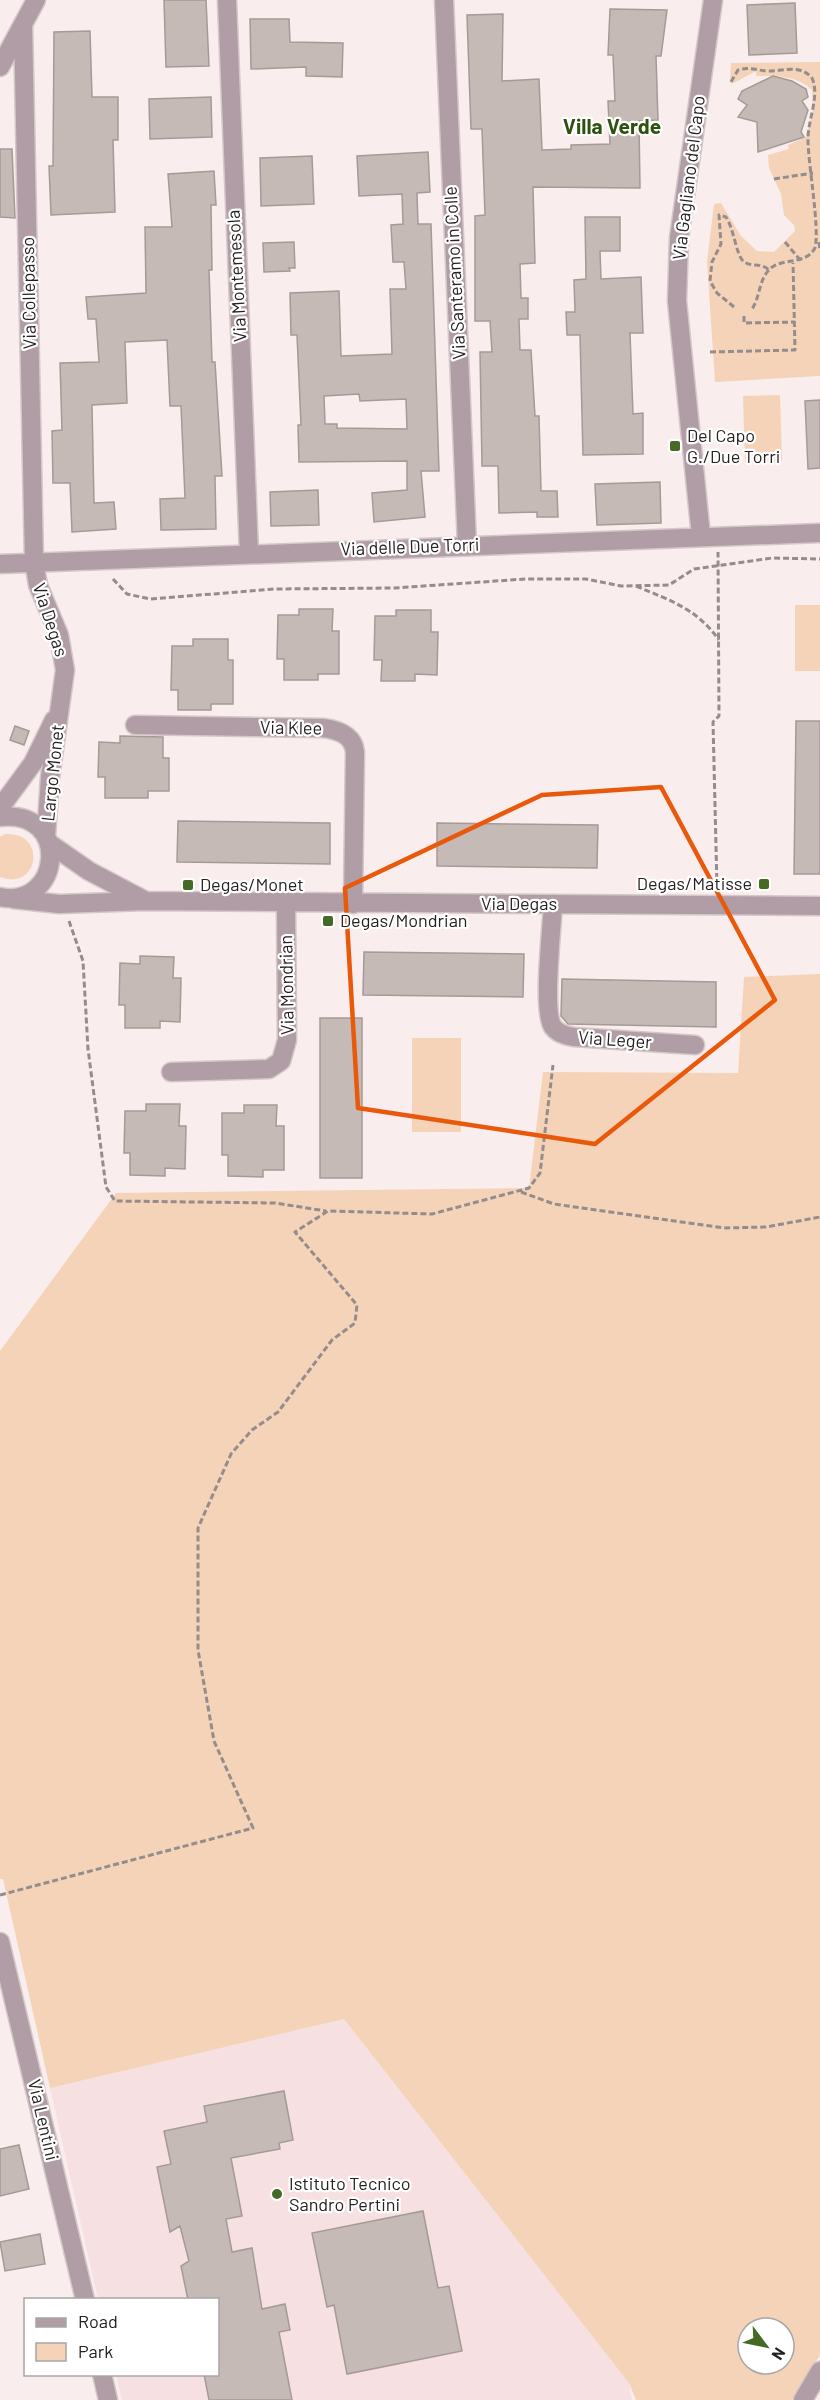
<svg xmlns="http://www.w3.org/2000/svg" width="820" height="2400" viewBox="0 0 820 2400" font-family="Barlow,sans-serif">
  <style>
    .built { fill: #f6e0e1 }
    .green { fill: #f4d3b8; fill-rule: evenodd }
    .building { fill: #c6bab7; stroke: #a59a96; stroke-width: 1.5; fill-rule: evenodd }
    .lines { fill: none; stroke-linecap: round; stroke-linejoin: round }
    .street-casing { stroke: #d4c8c9; stroke-width: 21 }
    .path { stroke: #958c8d; stroke-width: 3; stroke-dasharray: 6 3; stroke-linecap: butt }
    .street { stroke: #b09da5; stroke-width: 18 }
    .marked { fill: none; stroke: #e8590c; stroke-width: 4.5; stroke-linejoin: round }
    .poi-dot { fill: #446a25; stroke: #fff; stroke-width: 2 }
    .labels { text-anchor: middle; stroke-width: 4.5; stroke-linejoin: round; paint-order: stroke }
    .street-label { font-size: 18px; fill: #262121; stroke: #fff }
    .poi-label { font-size: 18px; fill: #262121; stroke: #fff; text-anchor: start }
    .quarter-label { font-size: 21px; font-weight: bold; fill: #2f510f; stroke: #fff }
  </style>
  <rect width="100%" height="100%" fill="#faedee"/>
  <path class="built" d="M344,2019L629,2383L632,2400H122L116,2375L218,2374V2300L98,2299L50,2088Z"/>
  <path class="green" d="M820,62V376L715,382L707,262L714,204L721,203L741,236L757,251L774,252L795,231L794,225L784,215L781,194L769,168L768,155L789,149L788,145L806,137L813,110L812,90C796,75 777,76 756,76V71L734,83L730,82L731,63Z
    M780,395L782,461L745,462L743,396Z
    M795,605H820V671H795Z
    M5,834C48,831 39,892 0,877V837Z
    M820,974V2355L792,2400H636L629,2383L344,2019L50,2088L3,1879H0V1351L116,1193L529,1188L543,1072L738,1073L744,977ZM748,2328H784V2364H748Z
    M412,1038H461V1132H412Z"/>
  <path class="building" d="M164,0H206L209,66L166,67Z
    M795,3L797,53L749,55L747,5Z
    M610,9L667,10L661,56H656L658,120L639,121L640,188L533,187L535,263L520,264L521,298H528V319H519L520,350H531L535,416H539L541,491H557L558,517H537V512L499,513L498,466H482L480,352H492L490,321H475V216L485,215L482,129H471L467,15L503,14L502,81L539,79L542,150L571,149V145L610,144L608,101H615L613,55H608Z
    M250,19H289L290,42L343,43L342,77L306,76V67L251,69Z
    M90,31L92,97H118V140H113L115,212L51,215L49,166H53L54,32Z
    M773,76L792,81L806,89L808,97L802,101L808,110L801,132L804,137L758,152L757,122L738,117L747,105L738,99L742,91Z
    M211,97L212,137L150,139L149,99Z
    M0,149H12L15,218L0,217Z
    M428,152L430,192L417,193L418,224H431L439,471H421L425,517L374,522L372,493L407,490V461L299,462L298,425H301L297,335H291L290,293L339,291L341,356L392,354L390,289H406L404,262H393L391,225L403,224L402,194L359,196L357,156ZM359,394L360,401L406,399L407,429L337,428V424H325L324,396Z
    M312,156L314,204L261,206L260,158Z
    M214,171L216,205H211L212,270H209L212,362H215L222,476H215L216,529L161,530L160,499L185,498L181,406H170L167,340L125,342L127,403L92,405L94,503L114,502L116,529L72,532L70,483H53L52,431L62,430L60,363L99,362L96,319H88L86,297L146,293L145,227H172L168,174Z
    M585,217H620V251H600L601,279L641,277L643,333H630L633,414L643,413V454L583,455L580,335H567L566,312H575L574,280L586,279Z
    M294,242L295,268H289L290,271L264,272L263,243Z
    M820,400V468L808,469L805,401Z
    M660,482L661,523L597,525L595,484Z
    M318,490L319,525L271,526L270,492Z
    M299,609H333L332,631H339V674H318V680H284V659H277L278,615H299Z
    M396,610H431V632H438L437,675L415,674V681H381L382,660H374L375,616H396Z
    M193,639H228V660H233V704H211V710H178V690H171L172,646H193Z
    M796,721H820V874H794Z
    M15,726L29,731L24,745L10,740Z
    M120,736L163,737V758H169V791H148V798H105V777H98L99,742L120,743Z
    M178,821L330,823V864L177,862Z
    M437,823L598,825L597,868L437,866Z
    M364,952L524,954L523,997L363,995Z
    M140,956L174,957L173,978H181L180,1022L160,1021V1028H125V1005H119L120,963L140,964Z
    M562,979L716,982V1027L568,1024L561,1016Z
    M320,1018H362V1178H320Z
    M146,1104H180L179,1126H186L185,1169L165,1168V1176L130,1175V1153H124L125,1111H146Z
    M244,1105H277L276,1126H284V1170H263V1177L228,1176V1155H222V1113H244Z
    M284,2091L293,2140L279,2143L280,2149L231,2158L242,2216L226,2219L232,2252L252,2248L262,2309L285,2304L290,2330L279,2332L292,2400H209L204,2374H218V2300H188L181,2266L189,2261L180,2226L170,2232L157,2167L171,2164L164,2131L207,2122L204,2106Z
    M19,2145L29,2189L0,2196V2149Z
    M423,2211L438,2288L449,2286L462,2351L347,2374L334,2305L327,2307L312,2233Z
    M40,2234L45,2264L5,2271L0,2242Z"/>
  <g class="lines">
    <g class="street-casing">
      <path id="street" d="M227,0L249,553
        M444,0L467,545
        M23,24L34,562L38,585L59,635L65,670L50,778L46,836
        M0,67L36,0
        M701,536L677,301L679,238L713,0
        M0,564L820,533
        M135,725L323,728C339,730 353,735 355,752L353,904
        M0,808L33,763L54,720
        M0,817C73,809 61,910 0,897
        M50,844L89,871L144,900
        M13,899L59,904L146,901L820,906
        M553,904C552,927 542,1012 553,1027C558,1034 567,1036 574,1037L695,1045
        M171,1072L269,1069L281,1061L287,1040L286,903
        M0,1942L85,2300
        M102,2374L108,2400
        M803,2400L820,2371"/>
    </g>
    <path class="path" d="M731,82L738,70C750,66 757,71 769,71C784,71 800,64 812,78C820,96 808,119 808,139C808,165 820,227 815,248C804,267 780,256 768,271C759,281 760,297 752,309
      M774,179L813,173
      M785,242L801,261
      M819,242L820,251
      M734,307L717,293L710,281L712,262L721,244L719,215L726,217C734,229 736,254 743,261C751,268 761,262 769,270
      M744,316V323L795,322
      M710,352L795,350L793,263
      M113,579L127,594L150,599L275,589L395,588L525,579H586L621,586L669,585L694,569L772,558L820,559
      M636,586C671,601 696,608 719,640
      M717,888L713,722L719,716L718,552
      M69,921L83,961L88,1049L106,1187L115,1201L275,1203L326,1211
      M521,1192L554,1204L724,1228L766,1227L820,1217
      M0,1895L253,1828L214,1741L198,1650V1528L231,1454L252,1430L278,1412L332,1340L355,1323L357,1305L295,1232L328,1211L432,1214L529,1188L540,1173L553,1065"/>
    <use href="#street" class="street"/>
  </g>
  <path class="marked" d="M661,787L775,1000L595,1144L358,1108L345,888L542,795Z"/>
  <g class="poi-dot">
    <rect x="669" y="440" width="12" height="12" rx="3"/>
    <rect x="758" y="878" width="12" height="12" rx="3"/>
    <rect x="182" y="879" width="12" height="12" rx="3"/>
    <rect x="322" y="915" width="12" height="12" rx="3"/>
    <circle cx="277" cy="2194" r="6"/>
  </g>
  <g class="labels">
    <g class="street-label">
      <text transform="translate(689 178) rotate(-83)" y="6">Via Gagliano del Capo</text>
      <text transform="translate(455 273) rotate(-93)" y="6">Via Santeramo in Colle</text>
      <text transform="translate(237 276) rotate(-93)" y="6">Via Montemesola</text>
      <text transform="translate(29 293) rotate(-91)" y="6">Via Collepasso</text>
      <text transform="translate(410 547) rotate(-2)" y="6">Via delle Due Torri</text>
      <text transform="translate(50 620) rotate(72)" y="6">Via Degas</text>
      <text transform="translate(291 728) rotate(1)" y="6">Via Klee</text>
      <text transform="translate(53 773) rotate(-84)" y="6">Largo Monet</text>
      <text x="519" y="910">Via Degas</text>
      <text transform="translate(287 985) rotate(-91)" y="6">Via Mondrian</text>
      <text transform="translate(615 1040) rotate(4)" y="6">Via Leger</text>
      <text transform="translate(43 2120) rotate(77)" y="6">Via Lentini</text>
    </g>
    <g class="poi-label">
      <text x="687" y="442">Del Capo<tspan x="687" dy="21">G./Due Torri</tspan></text>
      <text x="752" y="890" text-anchor="end">Degas/Matisse</text>
      <text x="200" y="891">Degas/Monet</text>
      <text x="340" y="927">Degas/Mondrian</text>
      <text x="289" y="2190">Istituto Tecnico<tspan x="289" dy="21">Sandro Pertini</tspan></text>
    </g>
    <g class="quarter-label">
      <text x="612" y="134">Villa Verde</text>
    </g>
  </g>
  <rect x="24" y="2298" width="195" height="78" fill="#ffffff" stroke="#a8a6a6" stroke-width="1.5"/>
  <rect x="36" y="2318" width="30" height="9" fill="#b09da5" stroke="#a8a6a6" stroke-width="1.5"/>
  <text x="78" y="2328" font-size="18" fill="#262121">Road</text>
  <rect x="36" y="2343" width="30" height="18" fill="#f4d3b8" stroke="#a8a6a6" stroke-width="1.5"/>
  <text x="78" y="2358" font-size="18" fill="#262121">Park</text>
  <g transform="translate(766 2346) rotate(122)"><circle r="28" fill="#ffffff" stroke="#a8a6a6" stroke-width="1.5"/>
  <path d="M0-4.5L10 22L0 15L-10 22Z" fill="#446a25"/>
  <text y="-9" font-size="16" font-weight="bold" text-anchor="middle" fill="#262121">N</text>
  </g>
</svg>
